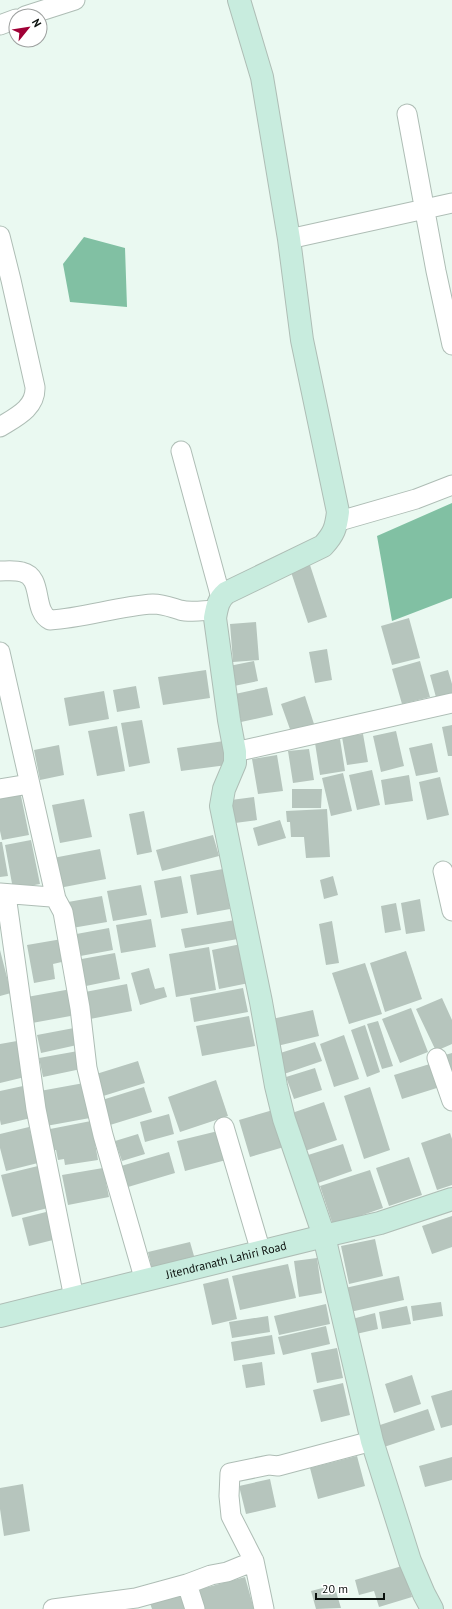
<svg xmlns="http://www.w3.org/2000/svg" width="452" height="1609" viewBox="0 0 452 1609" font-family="'PT Sans',sans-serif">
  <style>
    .water { fill: #81c0a3 }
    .building { fill: #b6c5bd }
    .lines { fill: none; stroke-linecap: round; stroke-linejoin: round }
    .street-casing { stroke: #aebdb5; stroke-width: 21 }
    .secondary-casing { stroke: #aebdb5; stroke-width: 24 }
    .street { stroke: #fff; stroke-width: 19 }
    .secondary { stroke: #c8ecde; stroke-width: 22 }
    .labels { text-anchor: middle; stroke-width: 3.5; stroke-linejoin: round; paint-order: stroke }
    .street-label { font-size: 12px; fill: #0b110e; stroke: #fff }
  </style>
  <rect width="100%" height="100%" fill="#eaf9f1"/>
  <path class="water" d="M84,237L125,248L127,307L70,302L63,264Z
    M452,503V598L392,621L377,536Z"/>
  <path class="building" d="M310,565L327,617L308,623L291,572Z
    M409,618L420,658L392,665L381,626Z
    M256,622L259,660L233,662L230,624Z
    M327,649L332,680L315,683L309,652Z
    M254,661L258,681L234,686L229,666Z
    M420,661L430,697L402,704L392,669Z
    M206,670L210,698L163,705L158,677Z
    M448,670L452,684V697L437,701L430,675Z
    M136,686L140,708L117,712L113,690Z
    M267,687L273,715L241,722L235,694Z
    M104,691L109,719L69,726L64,698Z
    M305,696L314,724L291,732L281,704Z
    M142,720L150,763L129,767L121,723Z
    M452,725V756H448L442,727Z
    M117,726L125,771L97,776L88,731Z
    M396,731L404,766L381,772L373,736Z
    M363,734L368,762L347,765L342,737Z
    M340,739L345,771L320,775L315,743Z
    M224,741L227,765L181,771L177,748Z
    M432,743L438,772L416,776L409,748Z
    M59,745L64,775L40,780L34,750Z
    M309,749L314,780L293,783L288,751Z
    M277,755L283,791L258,794L252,759Z
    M372,770L380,805L357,810L349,775Z
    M343,773L352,811L331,816L322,778Z
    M409,775L413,801L385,805L381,780Z
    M440,777L449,815L427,820L419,782Z
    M292,789H322L321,808H292Z
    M20,791L29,835L2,840L0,831V795Z
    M254,797L257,820L235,823L231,800Z
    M84,799L92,837L60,843L52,805Z
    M327,809L330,857L306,858L304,837H291L290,822H287L286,811Z
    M144,811L152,852L137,855L129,814Z
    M280,820L286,838L258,846L253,828Z
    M213,835L219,856L162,871L156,850Z
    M31,840L40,884L13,889L5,845Z
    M0,842H2L8,876L0,877Z
    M100,849L106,879L59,888L53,858Z
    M223,869L230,909L197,915L190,875Z
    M181,876L188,913L161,918L154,881Z
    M333,876L338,895L324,899L320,880Z
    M141,885L147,915L113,921L107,891Z
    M102,896L107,922L72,928L68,902Z
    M420,899L425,931L406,934L401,903Z
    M396,903L401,930L385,933L381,906Z
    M151,919L156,947L121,953L116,925Z
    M235,920L238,939L185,948L181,929Z
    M332,921L339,963L326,965L319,924Z
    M109,928L113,950L75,957L71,935Z
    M62,939L66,961L53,964L55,979L34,983L27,945Z
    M241,944L249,983L219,989L212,950Z
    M209,947L216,990L176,997L169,954Z
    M0,950L11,993L0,996Z
    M406,951L422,999L385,1012L370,963Z
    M115,953L120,979L81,987L76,960Z
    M365,963L382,1014L349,1024L332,973Z
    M149,968L155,989L164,987L167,997L140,1005L131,973Z
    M127,984L132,1011L90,1019L85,992Z
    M243,988L248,1012L194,1022L190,998Z
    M71,989L76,1015L32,1023L27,997Z
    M442,998L452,1020V1044L436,1051L416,1009Z
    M411,1008L428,1052L400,1063L382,1019Z
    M313,1010L319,1036L277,1046L272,1019Z
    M249,1016L255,1046L202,1056L196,1026Z
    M378,1021L393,1066L382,1069L367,1024Z
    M365,1025L380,1072L367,1077L351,1030Z
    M74,1028L77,1045L41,1053L37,1035Z
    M344,1035L359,1079L334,1087L320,1044Z
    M17,1041L25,1077L0,1083V1044Z
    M315,1042L322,1061L281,1075L274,1055Z
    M78,1051L81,1069L43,1077L39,1058Z
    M452,1053V1076L445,1055Z
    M138,1061L145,1083L100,1097L93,1075Z
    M433,1063L440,1087L402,1099L394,1075Z
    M315,1068L322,1090L294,1099L286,1077Z
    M216,1080L228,1116L180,1132L168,1097Z
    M84,1083L90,1118L46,1126L40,1091Z
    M23,1086L31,1118L1,1125L0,1120V1091Z
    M144,1087L152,1112L110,1125L102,1100Z
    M370,1087L390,1150L364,1159L344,1096Z
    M324,1102L337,1140L302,1152L289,1114Z
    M273,1110L284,1147L250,1157L239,1120Z
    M169,1114L174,1134L145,1142L140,1122Z
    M91,1121L98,1160L65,1165L64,1159L58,1160L56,1150L49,1151L45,1130Z
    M29,1127L38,1163L6,1171L0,1148V1134Z
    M218,1131L226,1160L185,1171L177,1141Z
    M450,1133L452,1139V1185L437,1190L421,1143Z
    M138,1134L145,1154L122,1161L115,1141Z
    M343,1144L352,1171L318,1183L308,1155Z
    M169,1152L175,1173L128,1187L121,1166Z
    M409,1157L422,1195L389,1206L376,1168Z
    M38,1166L48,1208L12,1217L1,1175Z
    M103,1168L109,1197L68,1205L62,1175Z
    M370,1170L383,1208L333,1225L320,1186Z
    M50,1211L57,1239L29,1246L22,1218Z
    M452,1216V1247L432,1254L422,1226Z
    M375,1239L383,1276L349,1284L341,1246Z
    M190,1242L196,1263L153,1274L148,1252Z
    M317,1258L322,1293L299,1297L294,1261Z
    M288,1264L296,1298L240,1310L232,1276Z
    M399,1276L404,1300L350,1312L345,1288Z
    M228,1278L237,1319L212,1325L203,1284Z
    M441,1302L443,1316L413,1321L411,1306Z
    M326,1304L330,1324L279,1335L274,1316Z
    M407,1306L411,1324L382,1329L379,1312Z
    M375,1313L378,1329L356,1334L352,1319Z
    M268,1316L270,1332L232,1338L229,1322Z
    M326,1326L330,1344L283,1355L278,1337Z
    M272,1335L275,1354L234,1361L231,1342Z
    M337,1348L343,1378L317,1383L311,1353Z
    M262,1362L265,1385L246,1388L242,1365Z
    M412,1375L421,1404L394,1413L385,1384Z
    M343,1383L350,1415L321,1422L313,1390Z
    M452,1390V1425L441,1428L431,1396Z
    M428,1409L435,1430L384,1447L377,1426Z
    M357,1456L365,1486L318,1499L310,1468Z
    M452,1457V1480L425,1487L419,1466Z
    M270,1479L276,1507L246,1514L239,1486Z
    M23,1484L30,1531L4,1536L0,1509V1488Z
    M402,1566L412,1597L379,1607L374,1591L359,1595L355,1580Z
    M245,1577L254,1609H203L197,1590Z
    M334,1585L341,1608L316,1609L311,1591Z
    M182,1591L186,1609H152L149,1600Z"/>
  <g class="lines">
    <g class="street-casing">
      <path id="street" d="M25,16L75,0
        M0,25L16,19
        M407,114L436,271L452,345
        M0,236L11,280L35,387C36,408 16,417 0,427
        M289,239L452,203
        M181,451L221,598
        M336,522L416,499L452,485
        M0,571C7,571 15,570 22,572C44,577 32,611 50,620C85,618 118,606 153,604C163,604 170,607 180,610C191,613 205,610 216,610
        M0,652L56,899
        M235,752L452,703
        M0,789L29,784
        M443,871L452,911
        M0,893L51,897L56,899L63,912L80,1008L87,1068L103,1135L145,1281
        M6,895L36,1109L74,1298
        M437,1058L452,1101
        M224,1127L261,1252
        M254,1561L264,1609
        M187,1584L195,1609
        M53,1609L136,1598L187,1584L211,1575L227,1572L254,1561L231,1516L229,1496L230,1473L269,1465L278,1466L372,1441"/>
    </g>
    <g class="secondary-casing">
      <g id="secondary">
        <path d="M239,0L262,77L289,239L302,340L338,512C336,528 334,534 323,546L226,593C218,600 217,607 215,618L229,720L235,752V763L224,789L221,806L261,1002L276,1086L284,1119L324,1236L372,1441L410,1561L424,1594L432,1609"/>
        <path id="s1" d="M0,1316L324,1236L380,1223L452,1199"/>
      </g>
    </g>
    <use href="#street" class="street"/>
    <use href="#secondary" class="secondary"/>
  </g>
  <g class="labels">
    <g class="street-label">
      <text dy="4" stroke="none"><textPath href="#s1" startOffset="233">Jitendranath Lahiri Road</textPath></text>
    </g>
  </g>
  <g transform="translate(28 28) rotate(60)"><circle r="19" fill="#ffffff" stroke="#9da09f"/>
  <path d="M0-3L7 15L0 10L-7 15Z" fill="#a00036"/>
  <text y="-6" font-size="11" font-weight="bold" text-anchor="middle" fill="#0b110e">N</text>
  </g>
  <path d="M316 1593v6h68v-6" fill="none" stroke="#0b110e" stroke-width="2"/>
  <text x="322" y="1593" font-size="12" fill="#0b110e" stroke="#ffffff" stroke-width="3" paint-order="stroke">20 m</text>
</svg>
